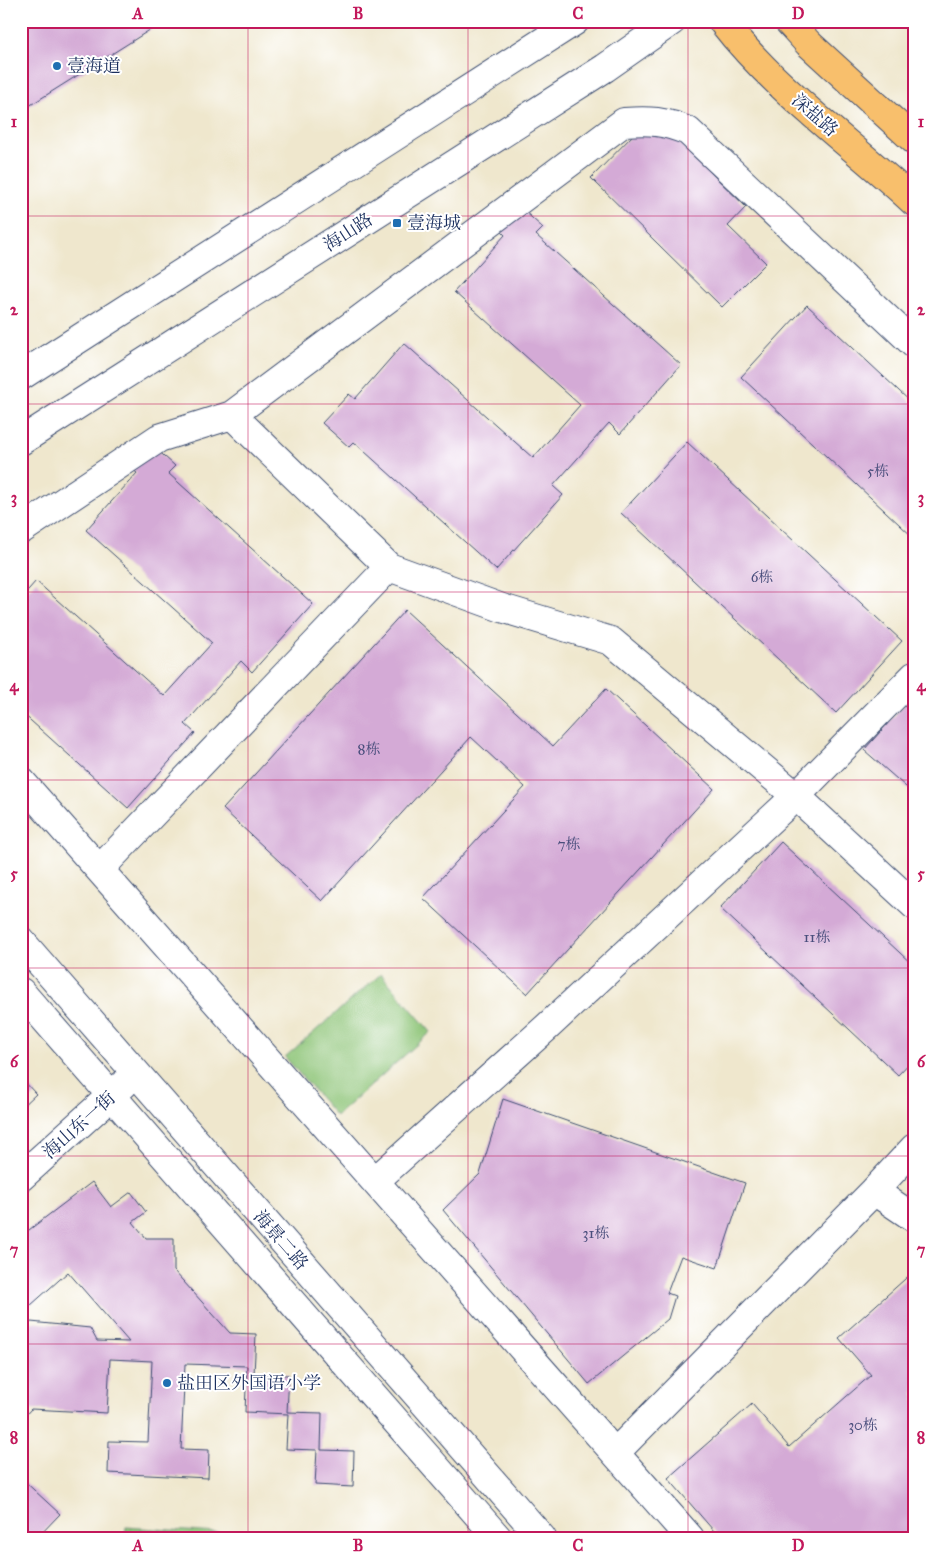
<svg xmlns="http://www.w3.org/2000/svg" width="935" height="1559" viewBox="0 0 935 1559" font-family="'IM FELL Great Primer','Noto Serif SC',serif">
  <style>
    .green { fill: #8ec578; stroke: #547a6b }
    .building { fill: #d4aad6 }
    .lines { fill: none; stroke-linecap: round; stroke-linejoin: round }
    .minor-casing { stroke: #3b4b6f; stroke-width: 30 }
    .major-casing { stroke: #3b4b6f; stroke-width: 30 }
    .minor { stroke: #fff; stroke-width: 28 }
    .major { stroke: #f8bf6c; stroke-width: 28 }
    .grid { fill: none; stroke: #c2185b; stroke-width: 1; stroke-opacity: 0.55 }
    .poi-dot { fill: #1f6fb2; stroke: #fff; stroke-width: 2 }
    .labels { text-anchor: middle; stroke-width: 4; stroke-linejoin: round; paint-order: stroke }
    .number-label { font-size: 15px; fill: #494e7c }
    .poi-label { font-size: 18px; fill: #1b2f5e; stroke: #fff; text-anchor: start }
    .street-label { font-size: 18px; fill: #1b2f5e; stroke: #fff }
    .neatline { fill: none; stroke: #c2185b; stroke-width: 2 }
    .grid-label { font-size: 16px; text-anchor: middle; font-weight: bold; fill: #c2185b }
  </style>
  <rect width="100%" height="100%" fill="#fff"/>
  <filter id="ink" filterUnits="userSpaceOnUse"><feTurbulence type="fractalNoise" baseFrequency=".02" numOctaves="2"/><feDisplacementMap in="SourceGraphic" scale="10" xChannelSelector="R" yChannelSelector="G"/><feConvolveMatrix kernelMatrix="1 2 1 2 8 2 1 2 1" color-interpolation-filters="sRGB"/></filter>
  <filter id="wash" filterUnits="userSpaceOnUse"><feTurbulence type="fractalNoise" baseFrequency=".0096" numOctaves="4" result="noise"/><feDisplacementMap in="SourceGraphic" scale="20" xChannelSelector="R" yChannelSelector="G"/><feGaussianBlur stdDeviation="1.12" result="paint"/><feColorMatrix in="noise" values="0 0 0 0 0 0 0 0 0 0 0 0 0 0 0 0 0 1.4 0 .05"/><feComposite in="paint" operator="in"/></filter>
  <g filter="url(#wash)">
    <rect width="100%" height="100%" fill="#efe7cd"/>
    <path class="green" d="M381,974L431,1032L336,1116L285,1057Z
      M126,1527L292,1538H125Z"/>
    <g id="blocks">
      <path class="building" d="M21,21H164L21,111Z
        M637,131L669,132L746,207L728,226L766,263L722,307L591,178Z
        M521,208L543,228L536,235L681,365L620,434L609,423L553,486L563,495L496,570L354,442L349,447L322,423L349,394L355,399L404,343L533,458L580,405L454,292L505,235L501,231Z
        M807,305L914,405V538L741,377Z
        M687,442L902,641L836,713L621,513Z
        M153,446L175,466L168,473L313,604L252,672L241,661L185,724L195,733L128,808L21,712V598L36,581L164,696L212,643L86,530L137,473L132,469Z
        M405,610L553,746L606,689L714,789L527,994L423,898L525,787L471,737L322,901L223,809Z
        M914,694V794L864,750Z
        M781,842L914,966V1058L898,1075L720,908Z
        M21,1078L36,1094L21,1108Z
        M503,1099L745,1183L717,1268L681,1256L667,1293L675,1296L668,1319L589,1384L443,1210L480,1174Z
        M92,1182L111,1207L131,1192L146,1212L133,1222L146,1238H174V1271L230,1333L256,1334L254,1374L289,1375L287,1412L322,1413L321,1450L354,1451L353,1487L315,1485L317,1450L286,1449L288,1414L245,1412L247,1366L185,1364L181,1449L209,1450L208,1478L108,1473L109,1441L148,1442L152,1361L110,1359L107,1413L31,1409L21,1420V1332L31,1322L90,1328L97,1341L129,1342L68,1272L21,1314V1236Z
        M914,1271V1538H720L668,1478L752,1404L789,1447L871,1375L839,1338Z
        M21,1478L60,1514L37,1538H21Z"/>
    </g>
  </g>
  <g filter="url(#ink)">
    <use href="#blocks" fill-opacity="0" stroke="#3b4b6f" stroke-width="1"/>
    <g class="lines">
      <g class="minor-casing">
        <path id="minor" d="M21,376L575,21
          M232,415L389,567L502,608L611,641L796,796L914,905
          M21,441L605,68L672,21
          M21,530L159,438L232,415L624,122C650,120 664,121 688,131L914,344
          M21,781L690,1538
          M100,869L389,567
          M21,941L542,1538
          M21,992L498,1538
          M21,1177L124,1084
          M376,1180L547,1027L796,796L914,676
          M874,1191L914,1218
          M616,1452L874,1191L914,1148"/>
      </g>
      <g class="major-casing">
        <path id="major" d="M722,21C776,91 850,142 914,202
          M788,21L808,43L914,140"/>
      </g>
      <use href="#minor" class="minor"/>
      <use href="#major" class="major"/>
    </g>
  </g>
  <path class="grid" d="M248,21V1538M468,21V1538M688,21V1538M21,216H914M21,404H914M21,592H914M21,780H914M21,968H914M21,1156H914M21,1344H914"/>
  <g class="poi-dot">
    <circle cx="57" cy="66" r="5"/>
    <rect x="392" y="218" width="10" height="10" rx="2.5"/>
    <circle cx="167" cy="1383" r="5"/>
  </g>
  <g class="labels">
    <g class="number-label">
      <text x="878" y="476">5栋</text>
      <text x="762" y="582">6栋</text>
      <text x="369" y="754">8栋</text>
      <text x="569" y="849">7栋</text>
      <text x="817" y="942">11栋</text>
      <text x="596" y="1238">31栋</text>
      <text x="863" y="1430">30栋</text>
    </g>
    <g class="poi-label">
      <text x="67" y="72">壹海道</text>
      <text x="407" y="229">壹海城</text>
      <text x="177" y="1389">盐田区外国语小学</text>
    </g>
    <g class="street-label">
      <text transform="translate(815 115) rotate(41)" y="6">深盐路</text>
      <text transform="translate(348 232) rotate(-33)" y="6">海山路</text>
      <text transform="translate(79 1125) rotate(-42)" y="6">海山东一街</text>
      <text transform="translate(281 1240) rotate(49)" y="6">海景二路</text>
    </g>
  </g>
  <rect width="935" height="1559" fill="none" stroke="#fff" stroke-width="55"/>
  <rect x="28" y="28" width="880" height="1504" class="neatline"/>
  <g class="grid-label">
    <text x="138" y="19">A</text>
    <text x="358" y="19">B</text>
    <text x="578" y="19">C</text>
    <text x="798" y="19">D</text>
    <text x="14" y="127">1</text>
    <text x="921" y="127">1</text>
    <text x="14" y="315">2</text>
    <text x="921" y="315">2</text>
    <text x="14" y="503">3</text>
    <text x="921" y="503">3</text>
    <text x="14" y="691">4</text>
    <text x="921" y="691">4</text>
    <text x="14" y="879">5</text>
    <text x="921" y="879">5</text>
    <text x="14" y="1067">6</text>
    <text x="921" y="1067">6</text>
    <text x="14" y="1255">7</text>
    <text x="921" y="1255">7</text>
    <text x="14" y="1443">8</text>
    <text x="921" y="1443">8</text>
    <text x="138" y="1551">A</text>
    <text x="358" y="1551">B</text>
    <text x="578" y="1551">C</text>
    <text x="798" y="1551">D</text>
  </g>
</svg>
